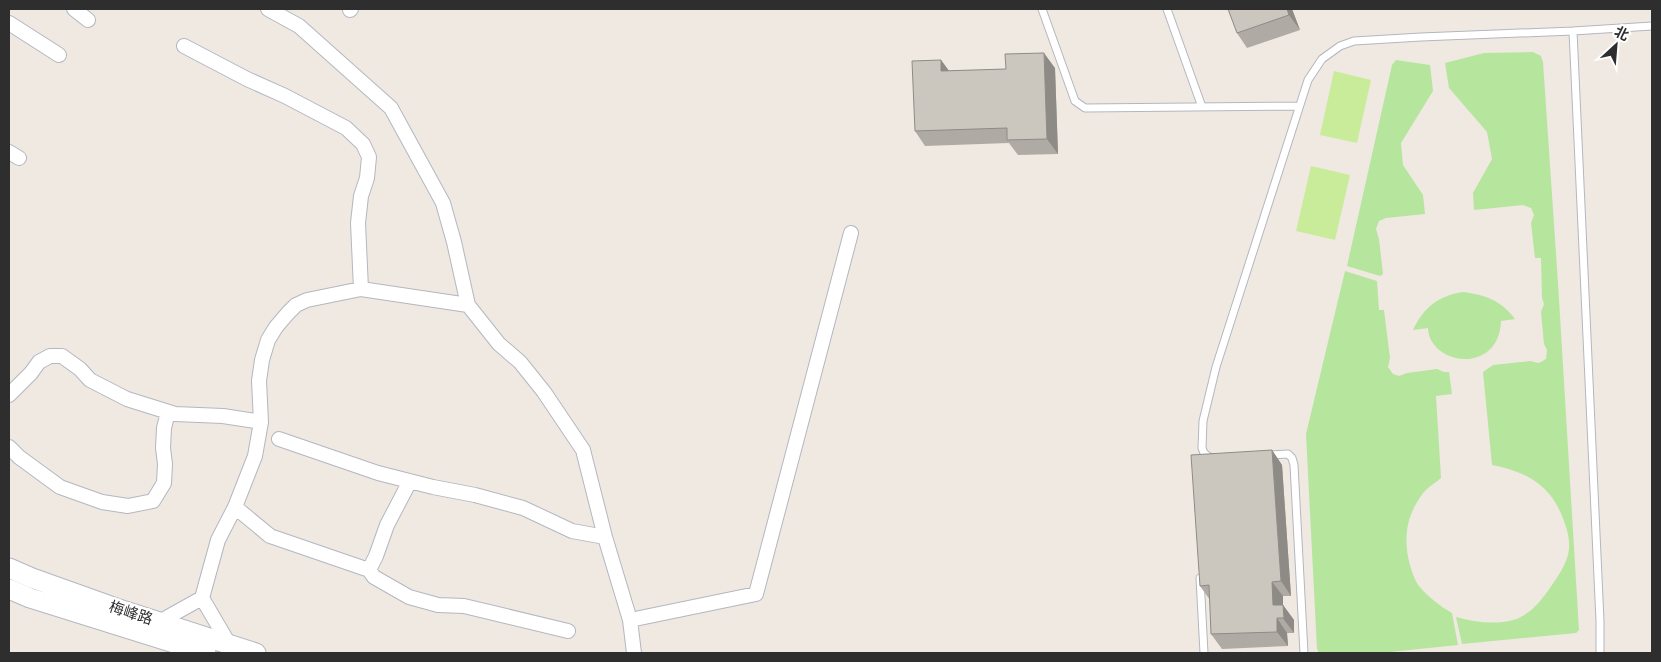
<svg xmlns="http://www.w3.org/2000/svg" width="1661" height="662" viewBox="0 0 1661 662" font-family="Roboto,'Noto Sans SC',sans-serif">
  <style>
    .green { fill: #b6e59e }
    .pitch { fill: #c9ec9a }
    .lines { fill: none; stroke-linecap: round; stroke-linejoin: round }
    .lane-casing { stroke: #b4b7c1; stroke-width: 9 }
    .street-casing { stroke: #b4b7c1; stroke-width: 16 }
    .secondary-casing { stroke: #b4b7c1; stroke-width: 21 }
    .lane { stroke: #fff; stroke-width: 7 }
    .street { stroke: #fff; stroke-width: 14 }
    .secondary { stroke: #fff; stroke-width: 19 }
    .wall { fill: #afaba4 }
    .shaded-wall { fill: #8e8b86 }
    .building { fill: #cbc7bf; stroke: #8e8b86 }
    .labels { text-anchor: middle; stroke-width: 5; stroke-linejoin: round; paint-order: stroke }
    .street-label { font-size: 15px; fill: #2e2e2e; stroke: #fff }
  </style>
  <rect width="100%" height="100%" fill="#efe9e1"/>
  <path class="green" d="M1533,52L1541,56L1543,62L1558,283L1579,630L1576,633L1462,644L1456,617C1474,622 1495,625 1513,620C1530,615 1540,602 1550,588C1556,579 1564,568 1567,558C1571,547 1569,535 1565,524C1553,487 1529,472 1492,465L1483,372L1493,365L1530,361L1539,363L1546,359L1547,350L1544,344L1541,312L1544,304L1542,298L1541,258H1535L1531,223L1534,215L1531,208L1523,205L1474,210L1473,193L1492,159L1487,132L1449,88L1445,63L1484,53Z
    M1396,60L1430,65L1433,91L1401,143L1403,165L1423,195L1425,214L1386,218L1379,221L1376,229L1379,239L1383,274L1380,276L1347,266L1392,65Z
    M1345,271L1377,281L1379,310H1384L1390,358L1388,367L1393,374L1399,376L1407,373L1437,369L1444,372H1449L1452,394L1436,396L1441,478C1434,484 1426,488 1421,496C1406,517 1403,540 1410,565C1412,572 1415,581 1419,586C1428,597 1440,606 1452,613L1458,645L1380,653H1319L1317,649L1306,434Z
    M1463,292C1485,295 1501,300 1515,319L1501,321C1499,376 1429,365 1428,328L1413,330C1424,307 1438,296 1463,292Z"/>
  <path class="pitch" d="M1334,71L1371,80L1357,143L1320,135Z
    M1311,166L1350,175L1335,240L1296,231Z"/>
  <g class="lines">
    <g class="lane-casing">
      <path id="lane" d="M1042,9L1075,101L1085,108L1299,106
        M1167,9L1202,107
        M1573,31L1600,621V653
        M1268,455L1288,454L1292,458L1294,465L1304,653
        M1214,458L1209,457L1204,453L1202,448L1203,421L1216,367L1308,80L1322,59L1340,46L1354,41L1421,37L1573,31L1652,26
        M1200,578L1204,653"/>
    </g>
    <g class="street-casing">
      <path id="street" d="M74,9L88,20
        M268,9L299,26L391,108L443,203L454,242L468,305L499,344L520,362L544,392L583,450L605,537L630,620L634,653
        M350,10L351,9
        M9,23L59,55
        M184,46L247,79L285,96L346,128L363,144L369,157L367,178L361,196L358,223L361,289
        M9,152L19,158
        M9,395L31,373L39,362L50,356H62L80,369L90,380L127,399L175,414L223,416L261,422
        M279,439L378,473L433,487L475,495L523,508L572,531L605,537
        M9,447L19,457L60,487L102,502L128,506L153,501L164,483L165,464L163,448L164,428L168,412
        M235,507L270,536L369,570L374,577L409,597L438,605L464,606L568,631
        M369,570L376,556L387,525L410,481
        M630,620L756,594L851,233
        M159,622L202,598
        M229,644L202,598L218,540L235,507L255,456L261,422L259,381L262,360L268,340L276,327L288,313L296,305L307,300L361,289L468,305"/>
    </g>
    <g class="secondary-casing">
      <path id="secondary" d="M9,568L32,578L116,608L256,653
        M9,589L30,598L206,653"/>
    </g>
    <use href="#lane" class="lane"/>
    <use href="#street" class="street"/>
    <use href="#secondary" class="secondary"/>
  </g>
  <path class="wall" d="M1228,9H1292L1300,30L1247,48L1237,33Z
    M941,60L949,71L1055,68L1058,154L1018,155L1009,143L925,146L915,131Z
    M1272,450L1282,465L1291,596H1283V605L1294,620V633H1287L1288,646L1222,649L1211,634L1210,600L1200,586Z"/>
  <path class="shaded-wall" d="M1287,9H1292L1300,30L1289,15Z
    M1044,53L1055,68L1058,154L1047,139Z
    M941,60L952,75L941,71Z
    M1272,450L1282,465L1291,596L1281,581Z
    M1272,582L1283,596V615V605L1294,620V633L1273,605Z
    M1277,618L1287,633L1288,646L1277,632Z"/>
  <path class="building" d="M1228,9H1287L1289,15L1237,33Z
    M1044,53L1047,139L1007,140V128L915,131L912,61L941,60V71L1006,69L1005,54Z
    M1272,450L1281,581L1272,582L1273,605H1283L1284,618H1277V632L1211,634L1209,585L1200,586L1191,455Z"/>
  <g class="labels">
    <g class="street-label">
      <text transform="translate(131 613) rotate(18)" y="5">梅峰路</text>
    </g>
  </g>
  <rect width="1661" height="662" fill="none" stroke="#2e2e2e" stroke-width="20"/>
  <g transform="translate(1616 45) rotate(26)" stroke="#ffffff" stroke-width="4" paint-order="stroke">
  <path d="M0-4L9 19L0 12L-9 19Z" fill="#2e2e2e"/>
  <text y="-8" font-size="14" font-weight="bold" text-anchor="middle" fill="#2e2e2e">北</text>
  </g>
</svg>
